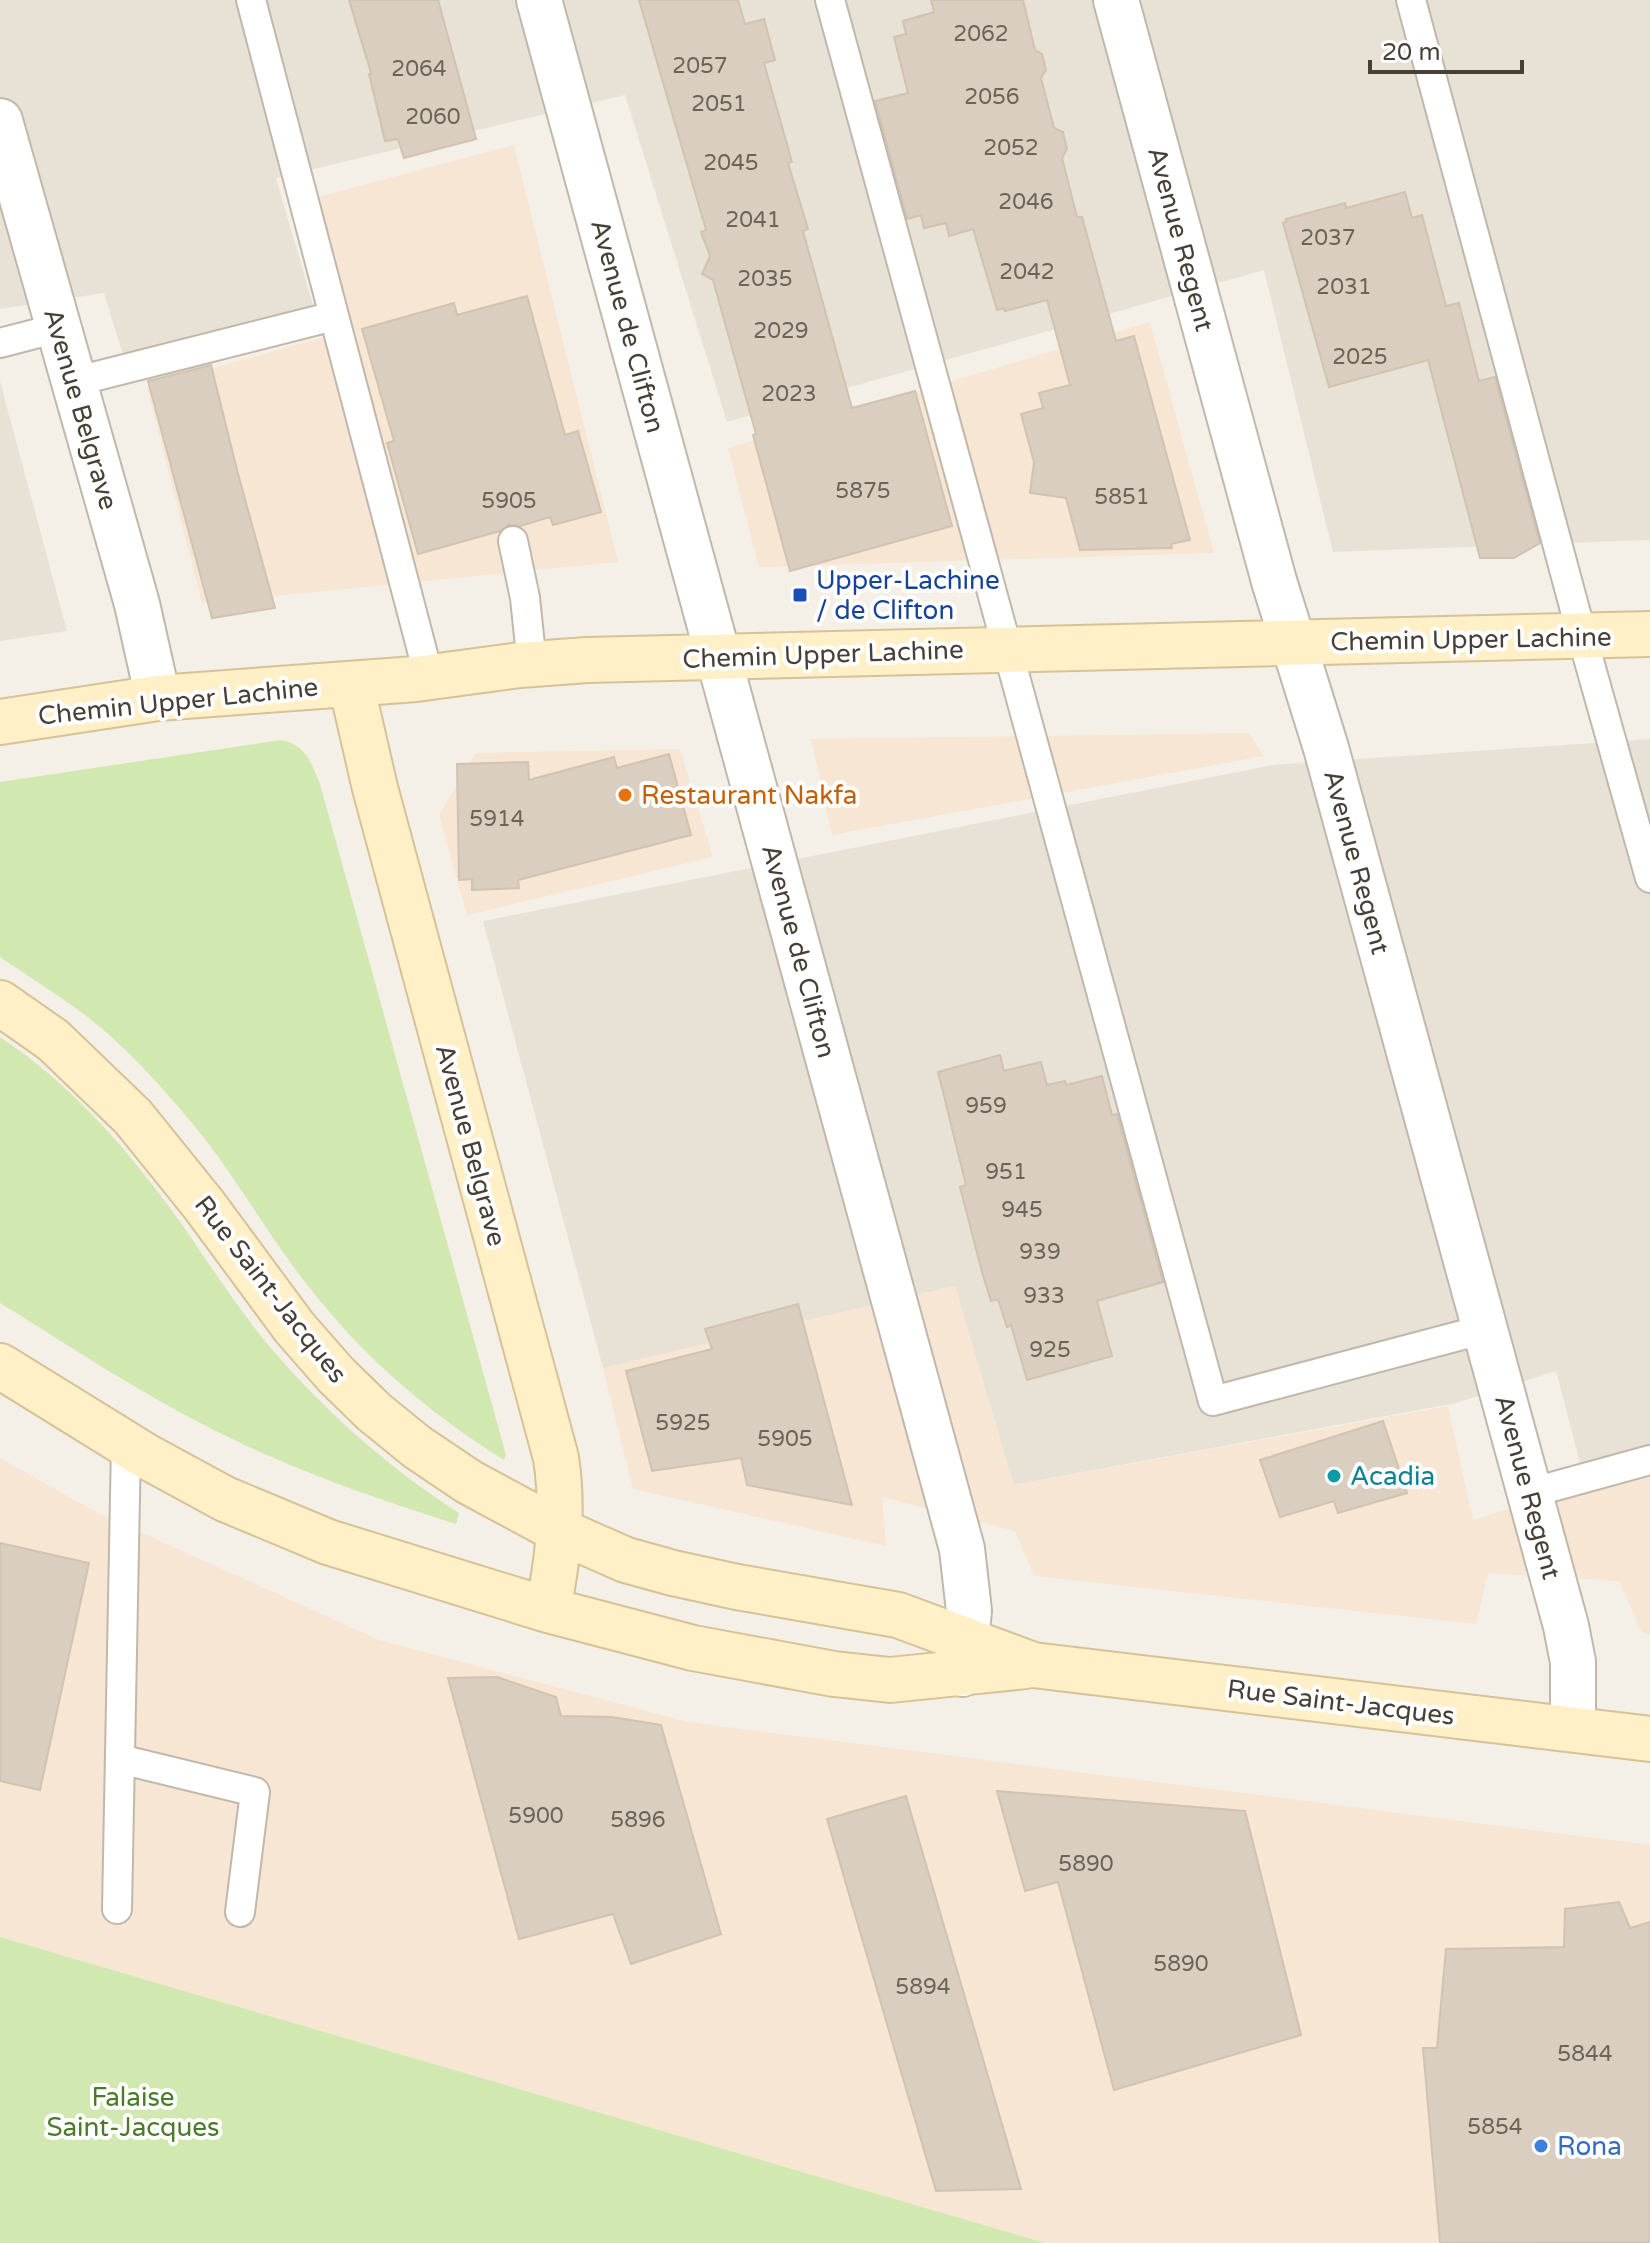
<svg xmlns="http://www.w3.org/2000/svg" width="1650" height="2243" viewBox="0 0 1650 2243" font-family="'Varela Round',sans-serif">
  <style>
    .residential { fill: #e8e2d6 }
    .commercial { fill: #f6e6d3 }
    .green { fill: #d1e9b0 }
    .building { fill: #d9cec0; stroke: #d1c3b0; stroke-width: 2 }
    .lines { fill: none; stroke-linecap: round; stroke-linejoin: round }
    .lane-casing { stroke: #c0b8aa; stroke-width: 32 }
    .street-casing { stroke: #c0b8aa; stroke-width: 48 }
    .secondary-casing { stroke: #d5c397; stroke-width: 48 }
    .lane { stroke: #fff; stroke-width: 28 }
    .street { stroke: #fff; stroke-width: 44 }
    .secondary { stroke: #fff0c7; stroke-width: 44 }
    .transit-dot { fill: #1a4fb4; stroke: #fff; stroke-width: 3 }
    .food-dot { fill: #e8710a; stroke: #fff; stroke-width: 3 }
    .culture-dot { fill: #0f9aa8; stroke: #fff; stroke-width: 3 }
    .shop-dot { fill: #3f7fe0; stroke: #fff; stroke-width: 3 }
    .labels { text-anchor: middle; stroke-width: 8; stroke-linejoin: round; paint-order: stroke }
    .number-label { font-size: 22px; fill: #6c6458 }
    .street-label { font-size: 26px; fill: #484036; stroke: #fff }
    .transit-label { font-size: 26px; fill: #164399; stroke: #fff; text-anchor: start }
    .food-label { font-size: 26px; fill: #c56008; stroke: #fff; text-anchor: start }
    .culture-label { font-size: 26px; fill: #0d838f; stroke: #fff; text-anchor: start }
    .park-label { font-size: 26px; fill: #4a7b28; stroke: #fff }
    .shop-label { font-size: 26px; fill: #366cbe; stroke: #fff; text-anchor: start }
  </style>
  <rect width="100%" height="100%" fill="#f4f0e8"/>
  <path class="residential" d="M0,0H1650V540L1333,552L1264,270L727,422L625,95L276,178L315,312L123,355L104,293L0,309Z
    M0,381L67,631L0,641Z
    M1650,739V1466L1586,1486L1556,1371L1456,1403L1013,1485L955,1286L603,1368L483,921L1273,765Z"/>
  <path class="commercial" d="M514,145L618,562L202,603L147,387L341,332L314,198Z
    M1150,322L1214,553L759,567L728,448Z
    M1248,733L1264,756L832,835L811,739Z
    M680,749L713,857L467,915L439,815L476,753Z
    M955,1286L1014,1485L1448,1406L1473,1520L1650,1466V1634L1642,1633L1619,1581L1488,1573L1476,1624L1034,1576L1015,1531L882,1497L886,1546L633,1489L603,1368Z
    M0,1458L96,1512L379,1640L688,1722L1650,1845V2243H1045L0,1937Z"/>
  <path class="green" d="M281,740C306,745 311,762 320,784L506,1455L504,1460C426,1411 361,1355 305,1282C265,1231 234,1173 192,1123C160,1085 126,1046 85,1015C58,995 28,976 0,957V782Z
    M0,1037C67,1081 123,1144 170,1208C202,1252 231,1299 265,1341C321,1408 386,1466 459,1513L456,1524C374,1498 293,1470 216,1431C141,1394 71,1347 0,1303Z
    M0,1937L1045,2243H0Z"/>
  <path class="building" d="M349,0H438L476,139L404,158L398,139L385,141L369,74L371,73Z
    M639,0H738L745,24L764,19L775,60L764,63L792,162L788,163L808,229L803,231L852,408L915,391L952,526L790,571L753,435L756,434L713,280L702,274L710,256L701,232L706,230Z
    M931,0H1023L1035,50L1042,54L1046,70L1041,78L1054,128L1063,132L1067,149L1062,158L1077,217H1082L1116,341L1134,336L1190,540L1171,544L1172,548L1080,550L1066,498L1030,493L1034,462L1021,414L1043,408L1039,393L1070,385L1047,300L1005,311L1004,308L997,310L973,229L949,236L946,223L924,228L921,215L907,219L875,101L908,93L894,37L906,34L903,21L934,12Z
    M1405,192L1412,218L1422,215L1446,306L1459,303L1479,381L1495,377L1540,543L1514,558H1480L1428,360L1329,387L1283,223L1286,222V219L1345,203L1346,208Z
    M527,296L565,435L578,431L601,512L553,525L550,517L520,526L509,525L500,531L418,554L387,443L394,441L362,329L454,303L457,315Z
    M211,365L238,474L275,608L212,618L148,381Z
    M669,754L691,835L518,880L519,888L472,890V879L459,880L457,764L528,762L529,780L614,757L617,768Z
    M1000,1055L1004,1071L1041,1062L1047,1085L1065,1081L1066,1085L1102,1076L1112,1115L1117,1114L1163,1282L1097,1301L1112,1356L1027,1380L1011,1325L1007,1327L998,1299L991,1301L982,1272L960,1187L966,1185L938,1072Z
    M798,1304L852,1505L747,1485L741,1458L652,1471L626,1371L712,1349L705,1329Z
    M1383,1421L1407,1493L1338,1513L1334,1501L1280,1517L1260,1460Z
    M0,1543L89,1563L40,1790L0,1781Z
    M497,1677L556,1697L561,1716L612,1717L661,1725L721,1934L631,1964L613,1914L519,1939L448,1678Z
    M997,1791L1245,1811L1301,2035L1114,2090L1058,1882L1025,1891Z
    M906,1796L1021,2189L936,2191L827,1819Z
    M1619,1902L1630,1928L1650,1922V2242L1440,2243L1423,2048H1437L1446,1949L1564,1947L1565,1909Z"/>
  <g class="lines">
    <g class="lane-casing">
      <path id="lane" d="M251,0L429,677
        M830,0L1213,1401L1485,1329
        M1411,0L1582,636L1650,878
        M0,343L58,328
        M73,382L334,316
        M513,541L525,598L532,665
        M1530,1493L1650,1460
        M120,1759L255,1792L240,1912
        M117,1909L126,1445"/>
    </g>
    <g class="street-casing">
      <path id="street" d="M539,0L962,1549L969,1611L962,1674
        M1116,0L1274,581L1326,748L1566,1626L1573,1662V1729
        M0,121L137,604L158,698"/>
    </g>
    <g class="secondary-casing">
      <path id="secondary" d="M351,684L375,788L556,1458C564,1510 558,1558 548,1610
        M0,722L158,698L416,679L520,665L587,660L1650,634
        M0,1003L53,1040L133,1117L204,1205L294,1327L336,1375L374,1412L417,1447L469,1482L560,1531L626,1560L673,1573L737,1587L898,1615L1033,1665L1650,1739
        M0,1366L144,1455L225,1499L328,1542L548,1610L693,1648L834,1674L890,1680L1026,1666"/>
    </g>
    <use href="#lane" class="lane"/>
    <use href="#street" class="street"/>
    <use href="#secondary" class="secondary"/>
  </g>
  <rect class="transit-dot" x="792" y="587" width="16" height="16" rx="4"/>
  <circle class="food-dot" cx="625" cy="795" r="8"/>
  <circle class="culture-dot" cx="1334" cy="1476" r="8"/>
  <circle class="shop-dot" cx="1541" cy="2146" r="8"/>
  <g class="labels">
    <g class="number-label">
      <text x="981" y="41">2062</text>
      <text x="700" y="73">2057</text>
      <text x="419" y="76">2064</text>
      <text x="992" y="104">2056</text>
      <text x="719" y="111">2051</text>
      <text x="433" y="124">2060</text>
      <text x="1011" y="155">2052</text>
      <text x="731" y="170">2045</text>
      <text x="1026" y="209">2046</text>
      <text x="753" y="227">2041</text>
      <text x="1328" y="245">2037</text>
      <text x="1027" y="279">2042</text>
      <text x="765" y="286">2035</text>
      <text x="1344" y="294">2031</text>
      <text x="781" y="338">2029</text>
      <text x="1360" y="364">2025</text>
      <text x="789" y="401">2023</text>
      <text x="863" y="498">5875</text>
      <text x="1122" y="504">5851</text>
      <text x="509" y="508">5905</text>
      <text x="497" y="826">5914</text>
      <text x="986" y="1113">959</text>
      <text x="1006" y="1179">951</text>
      <text x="1022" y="1217">945</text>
      <text x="1040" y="1259">939</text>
      <text x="1044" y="1303">933</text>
      <text x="1050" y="1357">925</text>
      <text x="683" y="1430">5925</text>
      <text x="785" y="1446">5905</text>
      <text x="536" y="1823">5900</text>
      <text x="638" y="1827">5896</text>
      <text x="1086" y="1871">5890</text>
      <text x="1181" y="1971">5890</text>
      <text x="923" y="1994">5894</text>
      <text x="1585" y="2061">5844</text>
      <text x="1495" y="2134">5854</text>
    </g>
    <g class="street-label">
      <text transform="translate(1181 239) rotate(75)" y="9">Avenue Regent</text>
      <text transform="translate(628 326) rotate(75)" y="9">Avenue de Clifton</text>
      <text transform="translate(81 409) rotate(74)" y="9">Avenue Belgrave</text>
      <text transform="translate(1471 639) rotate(-1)" y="9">Chemin Upper Lachine</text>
      <text transform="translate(823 654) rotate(-2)" y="9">Chemin Upper Lachine</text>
      <text transform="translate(178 701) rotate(-6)" y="9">Chemin Upper Lachine</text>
      <text transform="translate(1357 862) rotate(75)" y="9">Avenue Regent</text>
      <text transform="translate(799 951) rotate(75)" y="9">Avenue de Clifton</text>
      <text transform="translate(471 1145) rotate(75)" y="9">Avenue Belgrave</text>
      <text transform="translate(271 1289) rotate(52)" y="9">Rue Saint-Jacques</text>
      <text transform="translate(1528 1487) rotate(75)" y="9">Avenue Regent</text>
      <text transform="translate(1341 1702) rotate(7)" y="9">Rue Saint-Jacques</text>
    </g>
    <g class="transit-label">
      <text x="816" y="589">Upper-Lachine<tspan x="816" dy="30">/ de Clifton</tspan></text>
    </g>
    <g class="food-label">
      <text x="641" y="804">Restaurant Nakfa</text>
    </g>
    <g class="culture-label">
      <text x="1350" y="1485">Acadia</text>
    </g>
    <g class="park-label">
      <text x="133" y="2106">Falaise<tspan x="133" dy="30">Saint-Jacques</tspan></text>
    </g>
    <g class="shop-label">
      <text x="1557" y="2155">Rona</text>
    </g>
  </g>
  <path d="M1370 60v12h152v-12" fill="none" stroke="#484036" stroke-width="4"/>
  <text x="1382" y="60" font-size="24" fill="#484036" stroke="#ffffff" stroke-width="6" paint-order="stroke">20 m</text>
</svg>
